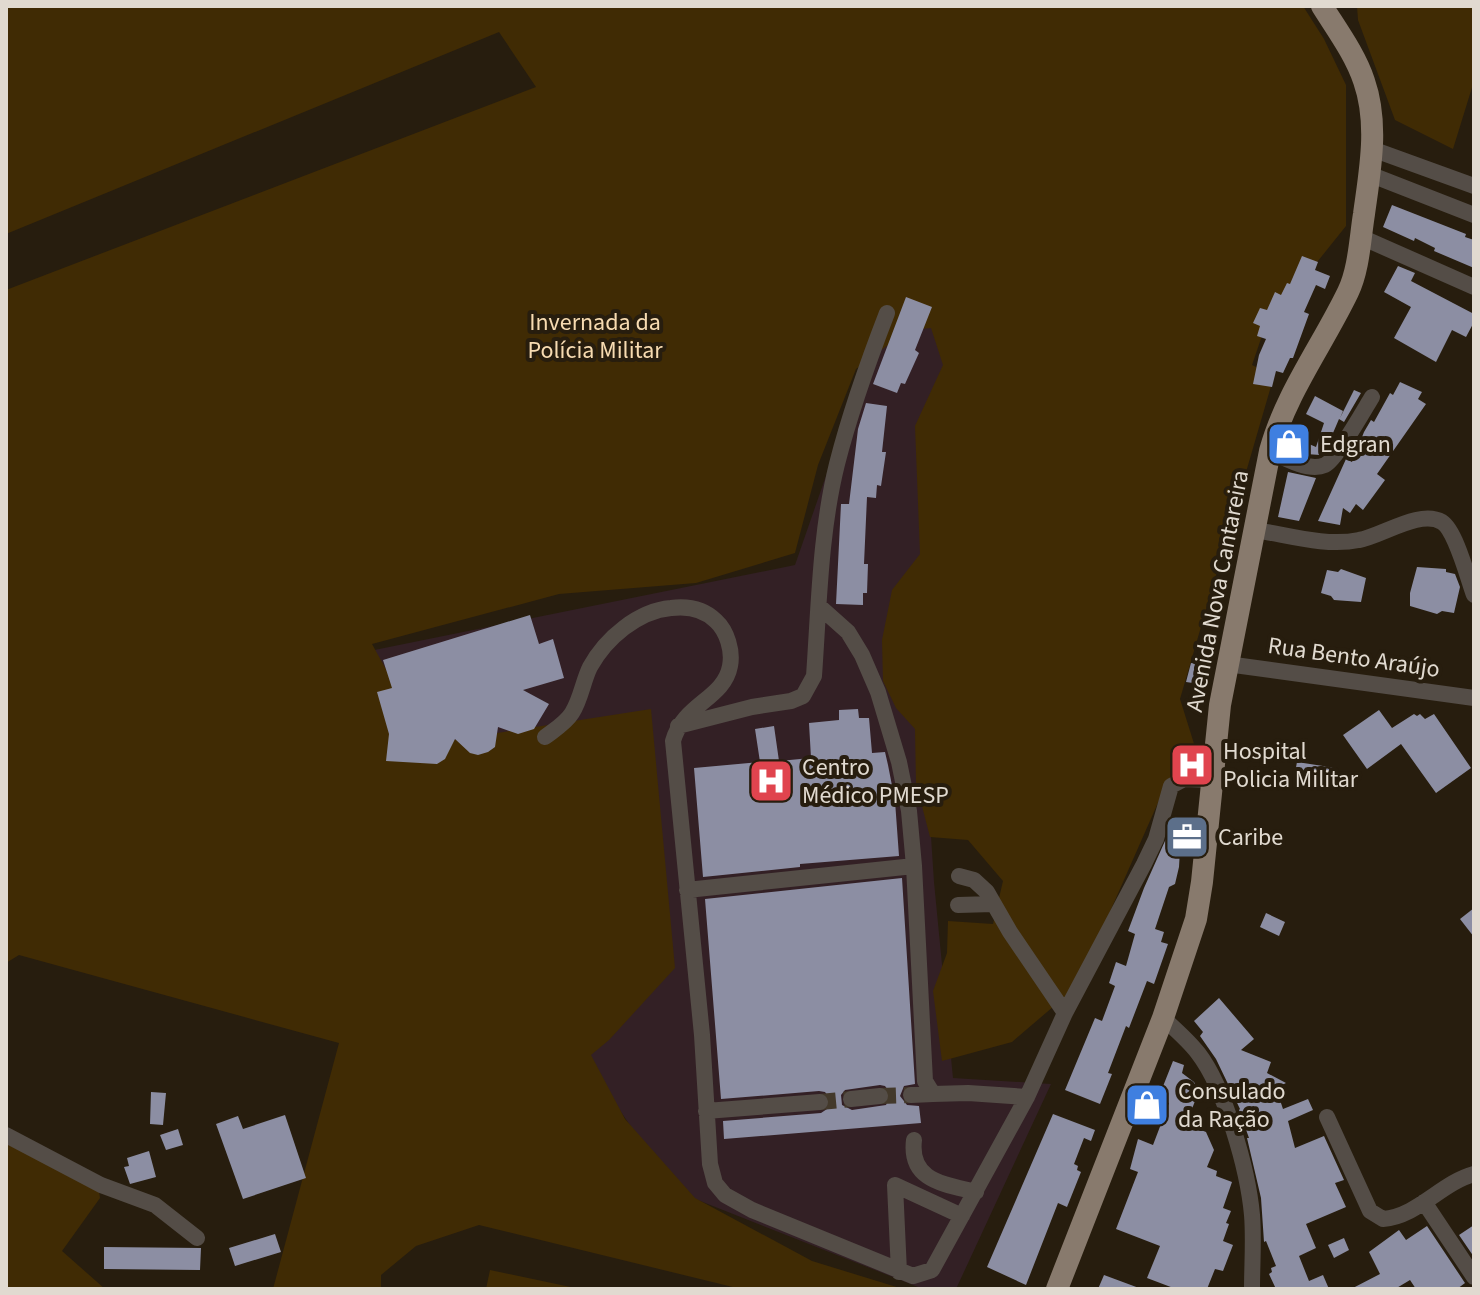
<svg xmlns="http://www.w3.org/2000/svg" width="1480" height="1295" viewBox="0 0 1480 1295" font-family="'Source Sans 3',sans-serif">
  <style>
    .medical { fill: #332025 }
    .green { fill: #402b04 }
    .building { fill: #8c8ea3; fill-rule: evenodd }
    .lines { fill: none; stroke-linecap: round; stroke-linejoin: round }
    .minor-tunnel { stroke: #43392b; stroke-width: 16; stroke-dasharray: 16 8; stroke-linecap: butt }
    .minor { stroke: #544d47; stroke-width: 16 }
    .major { stroke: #887a6d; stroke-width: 22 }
    .labels { text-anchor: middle; stroke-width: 8; stroke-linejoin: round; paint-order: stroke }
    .park-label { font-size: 24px; fill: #f7dbb1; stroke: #271d0e }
    .poi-label { font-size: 24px; fill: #e1dad0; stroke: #271d0e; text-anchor: start }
    .street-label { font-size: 24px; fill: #e1dad0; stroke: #271d0e }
  </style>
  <rect width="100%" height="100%" fill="#271d0e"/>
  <path class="medical" d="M895,277L1024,319L921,684L934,882L953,1078L1051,1084L956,1289H923L675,1191L556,1017L391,796L330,659L795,565Z"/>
  <path class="green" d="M6,6H1303L1324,39L1346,85V226L1265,327L1252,365L1274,376L1180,699L1196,750L1168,780L1101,932L1068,994L1012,1042L942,1061L933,991L947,953L948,921L993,924L1003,881L968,840L930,837L916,783L915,729L896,708L883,681L882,640L892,590L920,554L915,426L943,365L931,328L908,330L856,369L818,465L795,553L696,583L559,594L372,644L427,744L651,709L675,968L609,1040L591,1055L625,1119L695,1198L812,1261L903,1289H741L479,1225L416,1246L381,1275V1289H273L339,1043L19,955L6,963V290L536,87L499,32L6,234Z
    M1357,6H1474V81L1453,149L1395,120L1358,20Z
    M6,1141L99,1191L100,1198L62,1251L105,1289H6Z
    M490,1270L580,1289H486Z"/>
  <path class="building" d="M1392,205L1466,234L1465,237L1474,240V268L1434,251L1435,248L1415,238L1414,241L1383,227Z
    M1302,256L1318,262L1315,270L1330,276L1325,289L1316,285L1304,312L1309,314L1293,358H1290L1283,373L1276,371L1272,387L1253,384L1259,355L1266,339L1257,336L1260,326L1253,323L1260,308L1267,310L1275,292L1281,295L1287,283L1290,284Z
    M1398,266L1415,273L1411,281L1474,314V322L1466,337L1452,330L1436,362L1394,338L1411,307L1384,292Z
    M906,297L932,307L915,350L919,353L905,384L901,383L897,393L873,384Z
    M1400,382L1422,392L1418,399L1426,404L1377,474L1385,480L1363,510L1356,504L1350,513L1343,508L1340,525L1318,521L1346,459L1352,462L1364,432L1371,420L1374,422L1390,393L1393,395Z
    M1354,390L1361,393L1344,422L1339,419L1327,447L1320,455L1306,454L1309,444L1316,447L1324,423L1306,414L1315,396L1343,411L1340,418Z
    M866,403L887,406L882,452H886L881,486L877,485L876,498L867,497L864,564H868L867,593H863V605L836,604L841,504H849L858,429Z
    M1288,472L1316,478L1299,521L1278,517Z
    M1417,567L1446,569V572L1455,574L1460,587L1454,613L1442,611L1437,614L1410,606V593Z
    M1341,569L1366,578L1361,602L1334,600L1331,596L1321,593L1327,570L1338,572Z
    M530,615L539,644L553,639L564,678L523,690L549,704L534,729L518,734L498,727L495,747L488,752L478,755L470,753L455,739L445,759L437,764L386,761L389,734L377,692L392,688L383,660Z
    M1191,663L1206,665L1200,684L1186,682Z
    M858,709L859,718H869L872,753L885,752L888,765L895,801L899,856L800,864V867L703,877L694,768L760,762L755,729L774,726L779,761L811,758L809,723L839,720V710Z
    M1379,710L1392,728L1414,714L1417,716L1420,714L1425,719L1434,714L1471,768L1436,793L1401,744L1367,769L1343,735Z
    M1297,762L1336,768L1333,784L1294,778Z
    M1169,832L1181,833L1179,867L1175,884L1169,887L1155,929L1164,932L1161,942L1168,944L1154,984L1147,981L1129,1028L1126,1026L1108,1073L1112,1074L1100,1104L1065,1090L1095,1018L1102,1021L1115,986L1109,983L1116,962L1126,966L1135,934L1128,931L1144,888Z
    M902,878L915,1084L904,1086L900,1096L907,1105L919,1106L921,1123L724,1139L723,1121L821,1113L830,1107L831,1100L825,1092L819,1091L721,1099L705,899ZM880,1085L885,1086L891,1094L886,1105L852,1110L842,1105L841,1095L845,1090Z
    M1474,908V937L1460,919Z
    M1266,913L1285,922L1279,936L1260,927Z
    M1219,998L1254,1039L1241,1050L1271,1062L1267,1073L1286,1083L1276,1088L1283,1109L1308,1099L1313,1110L1288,1121L1295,1148L1324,1136L1344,1180L1335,1183L1346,1207L1306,1224L1316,1248L1299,1256L1309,1281L1323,1275L1329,1289H1276L1269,1274L1272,1272L1271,1268L1276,1266L1266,1241L1264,1242L1261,1198L1247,1138H1249L1239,1110L1240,1109L1216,1059L1200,1036L1203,1032L1194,1021Z
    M1173,1061L1184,1065L1182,1073L1194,1082L1199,1091L1186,1124L1206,1132L1214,1150L1207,1167L1217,1171L1216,1176L1232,1182L1223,1208L1231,1211L1226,1223L1229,1224L1223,1241L1233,1245L1223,1271L1215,1269L1207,1289H1176L1147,1278L1160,1246L1116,1229L1138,1172L1130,1169L1138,1139L1153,1145L1169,1103L1158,1099Z
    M151,1092L166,1093L163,1125L150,1124Z
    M1053,1114L1095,1130L1091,1141L1084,1138L1074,1164L1078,1166L1077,1170L1081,1172L1067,1207L1058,1203L1026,1285L987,1267Z
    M285,1115L306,1178L243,1199L216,1124L238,1116L243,1129Z
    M178,1129L183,1145L166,1150L160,1135Z
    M149,1151L156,1177L130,1184L124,1167L129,1166L127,1158Z
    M1474,1225V1257L1459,1235Z
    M1427,1226L1465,1283L1457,1289H1416L1410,1280L1395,1289H1351L1380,1274L1369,1252L1399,1230L1406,1240Z
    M275,1234L281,1252L235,1266L229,1248Z
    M1344,1238L1349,1250L1334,1258L1328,1245Z
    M104,1247L201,1248L200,1270L104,1269Z
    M1104,1275L1139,1288V1289H1098Z"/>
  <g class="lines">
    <path class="minor-tunnel" d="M880,1096L911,1095
      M820,1102L851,1099"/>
    <path class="minor" d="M1372,149L1474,186
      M1369,174L1474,215
      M1361,237L1474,287
      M1270,451C1284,458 1309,472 1325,465C1336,460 1364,410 1372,397
      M1255,530C1288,535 1326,547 1359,540C1382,536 1420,509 1442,522C1456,531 1468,579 1474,595
      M820,607L848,632L862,655L878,692L899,762L909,811L914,866L925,1081L933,1094L968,1093L1027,1097
      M1227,664L1474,698
      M678,726L752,707L791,701L803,696L814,676C819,606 820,532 837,464C850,413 868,362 887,313
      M545,737C554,730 566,723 572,713C581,699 583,681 590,667C606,638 638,611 671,608C687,606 704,609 716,621C727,631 733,651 730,666C724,699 683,704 673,741L702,1035L710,1164L715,1183L725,1195L752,1210L913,1276L932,1270L1027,1097L1065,1013L1144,864L1156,839L1171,786L1184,779L1212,780
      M959,876L974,880L987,892L1010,932L1065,1013
      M687,890L914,866
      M958,905L993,904
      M1163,1018C1175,1029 1188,1040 1198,1053C1225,1088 1248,1170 1252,1215C1254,1239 1252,1265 1252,1289
      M911,1095L933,1094
      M851,1099L880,1096
      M706,1111L820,1102
      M1327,1117L1370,1211L1383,1219C1418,1216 1441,1183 1474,1174
      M6,1135L101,1185L155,1205L197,1238
      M914,1140C909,1181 944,1184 976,1192
      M1424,1202L1474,1277
      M899,1272L895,1185L962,1216"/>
    <path class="major" d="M1057,1289L1163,1018L1196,919L1202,882L1220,705L1270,451C1286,393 1322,346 1348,292C1359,269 1360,239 1364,214C1370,170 1379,124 1364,81C1355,54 1337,30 1322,6"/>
  </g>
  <defs>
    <g id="shop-square" transform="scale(2.3)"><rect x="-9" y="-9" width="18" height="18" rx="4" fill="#3f7fe0" stroke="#271d0e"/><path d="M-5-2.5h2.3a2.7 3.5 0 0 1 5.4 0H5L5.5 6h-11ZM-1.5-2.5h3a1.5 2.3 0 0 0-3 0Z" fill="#fff"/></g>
    <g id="hospital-square" transform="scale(2.3)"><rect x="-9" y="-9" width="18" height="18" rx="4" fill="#e0444e" stroke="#271d0e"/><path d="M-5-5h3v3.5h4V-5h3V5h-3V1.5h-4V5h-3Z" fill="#fff"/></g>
    <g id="office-square" transform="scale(2.3)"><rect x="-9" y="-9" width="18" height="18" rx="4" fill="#5c6f8a" stroke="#271d0e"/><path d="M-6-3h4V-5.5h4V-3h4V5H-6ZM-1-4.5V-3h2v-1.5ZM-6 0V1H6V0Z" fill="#fff"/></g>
  </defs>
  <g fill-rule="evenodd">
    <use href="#shop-square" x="1289" y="444"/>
    <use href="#hospital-square" x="1192" y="765"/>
    <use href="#hospital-square" x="771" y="781"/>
    <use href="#office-square" x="1187" y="837"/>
    <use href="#shop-square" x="1147" y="1105"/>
  </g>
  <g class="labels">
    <g class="park-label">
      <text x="595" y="330">Invernada da<tspan x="595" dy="28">Polícia Militar</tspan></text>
    </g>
    <g class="poi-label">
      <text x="1320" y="452">Edgran</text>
      <text x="1223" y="759">Hospital<tspan x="1223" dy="28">Policia Militar</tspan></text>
      <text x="802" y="775">Centro<tspan x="802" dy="28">Médico PMESP</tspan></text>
      <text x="1218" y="845">Caribe</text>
      <text x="1178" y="1099">Consulado<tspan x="1178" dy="28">da Ração</tspan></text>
    </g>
    <g class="street-label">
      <text transform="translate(1217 591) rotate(-79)" y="8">Avenida Nova Cantareira</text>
      <text transform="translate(1354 657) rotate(8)" y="8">Rua Bento Araújo</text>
    </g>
  </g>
  <rect width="1480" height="1295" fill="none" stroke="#e1dad0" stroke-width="16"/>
</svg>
